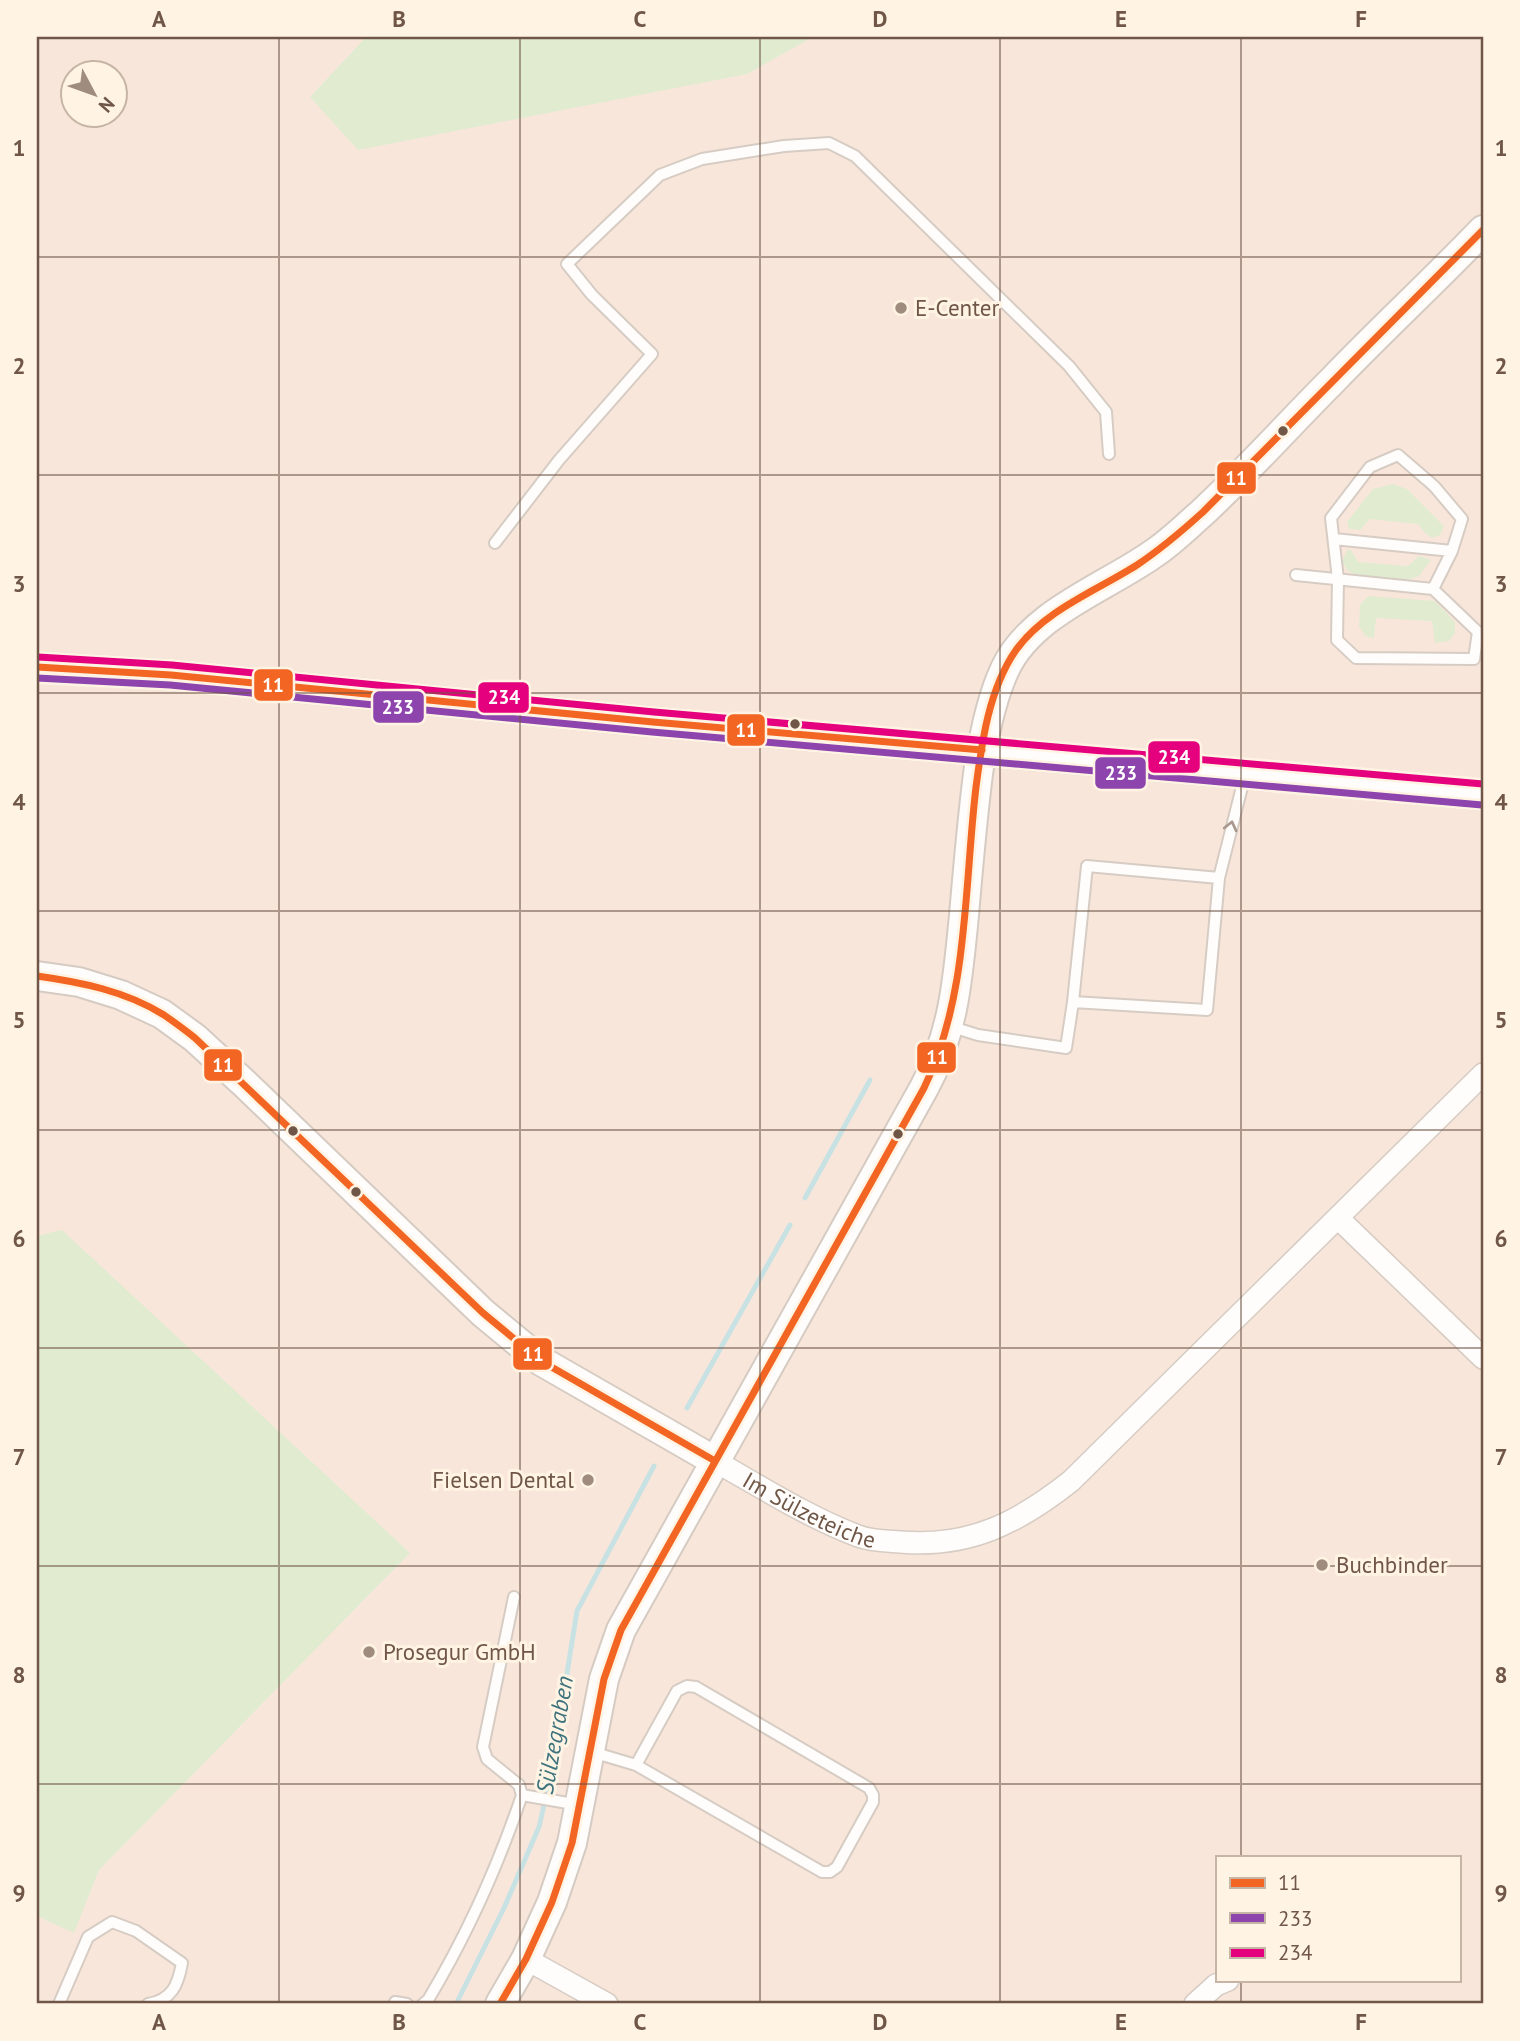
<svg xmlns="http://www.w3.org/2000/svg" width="1520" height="2041" viewBox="0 0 1520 2041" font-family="'PT Sans',sans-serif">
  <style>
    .commercial { fill: #f9e6db; fill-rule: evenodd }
    .green { fill: #e0ebd0 }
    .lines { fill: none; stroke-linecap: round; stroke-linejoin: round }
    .stream { stroke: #c8e2e4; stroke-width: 5 }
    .lane-casing { stroke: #d6ccc3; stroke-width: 14 }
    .street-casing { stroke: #d6ccc3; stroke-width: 24 }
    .secondary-casing { stroke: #d5cbc2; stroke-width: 32 }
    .lane { stroke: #fefdfb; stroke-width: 10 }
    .street { stroke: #fefdfb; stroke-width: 21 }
    .secondary { stroke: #fefdfb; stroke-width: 28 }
    .bus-1-casing { stroke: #fff4e4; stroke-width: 12 }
    .bus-2-casing { stroke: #fff4e4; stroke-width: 12 }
    .bus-3-casing { stroke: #fff4e4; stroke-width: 12 }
    .bus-1 { stroke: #f26522; stroke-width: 7 }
    .bus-2 { stroke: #8e44ad; stroke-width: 7 }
    .bus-3 { stroke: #e5007d; stroke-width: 7 }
    .oneway { stroke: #a9998f }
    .grid { fill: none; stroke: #705647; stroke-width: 2; stroke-opacity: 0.55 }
    .poi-dot { fill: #9f8c7e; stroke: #fff4e4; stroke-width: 2.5 }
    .bus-dot { fill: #705647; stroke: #fff4e4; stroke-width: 2.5 }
    .labels { text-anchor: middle; stroke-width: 6; stroke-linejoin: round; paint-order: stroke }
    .poi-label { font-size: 23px; fill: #705647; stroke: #fff4e4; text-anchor: start }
    .street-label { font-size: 23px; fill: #705647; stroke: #fff4e4 }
    .water-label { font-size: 24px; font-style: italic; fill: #3f737d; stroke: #fff4e4 }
    .line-badge { stroke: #fff4e4; stroke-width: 2.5 }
    .badge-label { font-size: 19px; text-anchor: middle; font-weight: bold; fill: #fff }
    .neatline { fill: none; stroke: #705647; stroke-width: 2.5 }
    .grid-label { font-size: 23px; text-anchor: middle; font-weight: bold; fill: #705647 }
  </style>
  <rect width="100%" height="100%" fill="#f5efe5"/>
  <path class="commercial" d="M37,37H366L310,97L747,74L813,37H1483V2004H37V1916L74,1932L99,1870L410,1553L62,1231L37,1236ZM74,74H116V116H74ZM1217,1857H1459V1980H1217Z"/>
  <path class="green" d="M366,37H813L747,74L358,150L310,97Z
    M1393,484L1407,489L1444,526L1440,535L1432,538L1425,533L1418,524L1370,519L1360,530L1349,529L1347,522L1373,489Z
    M1347,550H1351L1358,562L1408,566L1419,556L1431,560L1419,576L1405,581L1360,577L1348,571L1342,562Z
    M1368,596L1435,601L1455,622V633L1449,641L1435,643L1432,621L1376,618L1374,638L1365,636L1359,626L1360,605Z
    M62,1230L410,1553L99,1870L74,1933L37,1916V1236Z"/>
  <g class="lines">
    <path class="stream" d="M805,1198L870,1080
      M687,1408L790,1225
      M456,2004L504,1908L539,1827L550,1779L577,1611L654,1466"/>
    <g class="lane-casing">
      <path id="lane" d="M1334,539L1452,551
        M495,543L559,460L652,354L592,295L567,264L660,175L702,159L784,146L829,143L855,156L1069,366L1106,412L1109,454
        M1296,575L1433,589L1478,632L1474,659L1356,658L1337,640L1338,579L1331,518L1370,467L1398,455L1434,486L1462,519L1452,551L1433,589
        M1073,1002L1087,866L1219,878
        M949,1026L978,1035L1066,1048L1073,1002L1207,1010L1219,878L1245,775
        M514,1597L483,1747L487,1759L519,1785L522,1795
        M592,1752L636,1765L677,1691L687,1686L696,1687L869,1788L873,1795V1802L837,1867L830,1872H822L636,1765
        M395,2002L407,2004
        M59,2004L88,1937L112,1922L136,1931L182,1963C178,1985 172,2000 148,2004
        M423,2004L428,2000C467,1935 498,1866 522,1795L579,1805"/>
    </g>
    <g class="street-casing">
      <g id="street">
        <path d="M1338,1218L1483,1358"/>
        <path id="s1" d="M715,1461C761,1487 808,1517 858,1536C871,1541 886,1541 900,1542C969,1548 1018,1523 1071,1481L1483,1074"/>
        <path d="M526,1959L607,2004"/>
        <path d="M1195,2004L1216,1985L1228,1980"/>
      </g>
    </g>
    <g class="secondary-casing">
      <path id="secondary" d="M37,667L171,675L653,722L1483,795
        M37,976L79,982L121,995L162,1014L195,1038L245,1084L483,1313L541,1361L715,1461
        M500,2004L526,1959L552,1902L572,1843L604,1679L621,1630L924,1088C954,1033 958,977 964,915C968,868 972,821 978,774C983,739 990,701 1005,669C1031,613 1105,588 1153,554C1171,542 1187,526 1203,512C1248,470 1289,424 1333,380C1382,329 1434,281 1483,230"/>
    </g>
    <use href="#lane" class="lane"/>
    <use href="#street" class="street"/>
    <use href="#secondary" class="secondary"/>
    <g class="bus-1-casing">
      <path id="bus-1" d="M37,667L171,675L653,722L982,750
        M37,976C80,982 126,991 164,1015C174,1022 185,1030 195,1038L483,1313L541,1361L715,1461
        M500,2004L526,1959L552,1902L572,1843L604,1679L621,1630L924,1088C969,995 964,887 976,787C982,741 989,689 1016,650C1045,610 1096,591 1137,565C1161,549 1182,531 1203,512L1483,230"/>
    </g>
    <g class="bus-2-casing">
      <path id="bus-2" d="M37,678L170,685L652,732L1482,805"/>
    </g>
    <g class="bus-3-casing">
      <path id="bus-3" d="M38,657L172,665L654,712L1483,784"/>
    </g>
    <use href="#bus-1" class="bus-1"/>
    <use href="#bus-2" class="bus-2"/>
    <use href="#bus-3" class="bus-3"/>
  </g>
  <defs><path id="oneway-chevron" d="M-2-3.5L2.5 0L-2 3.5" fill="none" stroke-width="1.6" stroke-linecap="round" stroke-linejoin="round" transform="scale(1.75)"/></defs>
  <use class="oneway" href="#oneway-chevron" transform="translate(1231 826) rotate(-77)"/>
  <path class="grid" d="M279,37V2004M520,37V2004M760,37V2004M1000,37V2004M1241,37V1857M37,257H1483M37,475H1483M37,693H1483M37,911H1483M37,1130H1483M37,1348H1483M37,1566H1483M37,1784H1483M1241,1980V2004"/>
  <g class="poi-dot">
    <circle cx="901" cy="308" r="7"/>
    <circle cx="588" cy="1480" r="7"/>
    <circle cx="1322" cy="1565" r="7"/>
    <circle cx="369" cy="1652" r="7"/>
  </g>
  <g class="bus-dot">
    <circle cx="1283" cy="431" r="6"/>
    <circle cx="795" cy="724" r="6"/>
    <circle cx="293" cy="1131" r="6"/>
    <circle cx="898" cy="1134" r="6"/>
    <circle cx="356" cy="1192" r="6"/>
  </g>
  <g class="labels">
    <g class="poi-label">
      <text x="915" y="316">E-Center</text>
      <text x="574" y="1488" text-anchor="end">Fielsen Dental</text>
      <text x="1336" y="1573">Buchbinder</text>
      <text x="383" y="1660">Prosegur GmbH</text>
    </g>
    <g class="street-label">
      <text dy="8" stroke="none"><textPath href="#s1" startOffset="107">Im Sülzeteiche</textPath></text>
    </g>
    <g class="water-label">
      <text transform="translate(555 1735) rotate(-80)" y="8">Sülzegraben</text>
    </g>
  </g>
  <g class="line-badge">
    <rect x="1216" y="461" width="41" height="34" rx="7" fill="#f26522"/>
    <rect x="253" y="668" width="41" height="34" rx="7" fill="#f26522"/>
    <rect x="477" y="681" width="53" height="33" rx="7" fill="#e5007d"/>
    <rect x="372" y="690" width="53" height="34" rx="7" fill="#8e44ad"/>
    <rect x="726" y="713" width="40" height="34" rx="7" fill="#f26522"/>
    <rect x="1147" y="740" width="54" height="34" rx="7" fill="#e5007d"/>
    <rect x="1094" y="756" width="53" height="34" rx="7" fill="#8e44ad"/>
    <rect x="916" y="1041" width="41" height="33" rx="7" fill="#f26522"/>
    <rect x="203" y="1048" width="40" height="34" rx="7" fill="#f26522"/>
    <rect x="512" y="1337" width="41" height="34" rx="7" fill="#f26522"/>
  </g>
  <g class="badge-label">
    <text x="1236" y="485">11</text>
    <text x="273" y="692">11</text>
    <text x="504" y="704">234</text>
    <text x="398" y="714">233</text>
    <text x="746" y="737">11</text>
    <text x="1174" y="764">234</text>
    <text x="1121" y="780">233</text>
    <text x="937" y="1064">11</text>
    <text x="223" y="1072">11</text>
    <text x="533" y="1361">11</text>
  </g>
  <rect width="1520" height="2041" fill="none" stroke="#fff4e4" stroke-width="77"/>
  <rect x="1216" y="1856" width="245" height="126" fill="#fff4e4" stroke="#c6b5a5" stroke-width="2"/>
  <rect x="1230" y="1878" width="35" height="10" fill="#f26522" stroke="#c6b5a5" stroke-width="2"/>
  <text x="1278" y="1890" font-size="21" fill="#705647">11</text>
  <rect x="1230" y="1913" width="35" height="10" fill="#8e44ad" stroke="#c6b5a5" stroke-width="2"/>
  <text x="1278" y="1926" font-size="21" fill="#705647">233</text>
  <rect x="1230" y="1948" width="35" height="10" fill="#e5007d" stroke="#c6b5a5" stroke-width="2"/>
  <text x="1278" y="1960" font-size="21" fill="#705647">234</text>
  <g transform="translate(94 94) rotate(131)"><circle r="33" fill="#fff4e4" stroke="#c6b5a5" stroke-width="2"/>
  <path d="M0-5L12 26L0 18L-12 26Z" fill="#9f8c7e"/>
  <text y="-10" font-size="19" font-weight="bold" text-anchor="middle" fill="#705647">N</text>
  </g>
  <rect x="38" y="38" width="1444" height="1964" class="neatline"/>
  <g class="grid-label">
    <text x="159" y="27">A</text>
    <text x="399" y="27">B</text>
    <text x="640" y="27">C</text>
    <text x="880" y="27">D</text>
    <text x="1121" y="27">E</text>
    <text x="1361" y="27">F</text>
    <text x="19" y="156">1</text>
    <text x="1501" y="156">1</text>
    <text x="19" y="374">2</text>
    <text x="1501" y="374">2</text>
    <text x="19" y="592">3</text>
    <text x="1501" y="592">3</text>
    <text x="19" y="810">4</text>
    <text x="1501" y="810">4</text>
    <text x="19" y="1028">5</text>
    <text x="1501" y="1028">5</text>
    <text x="19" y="1247">6</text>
    <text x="1501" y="1247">6</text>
    <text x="19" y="1465">7</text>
    <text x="1501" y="1465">7</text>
    <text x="19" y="1683">8</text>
    <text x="1501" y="1683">8</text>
    <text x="19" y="1901">9</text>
    <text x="1501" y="1901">9</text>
    <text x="159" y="2030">A</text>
    <text x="399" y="2030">B</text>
    <text x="640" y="2030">C</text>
    <text x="880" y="2030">D</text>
    <text x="1121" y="2030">E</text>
    <text x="1361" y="2030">F</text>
  </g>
</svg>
